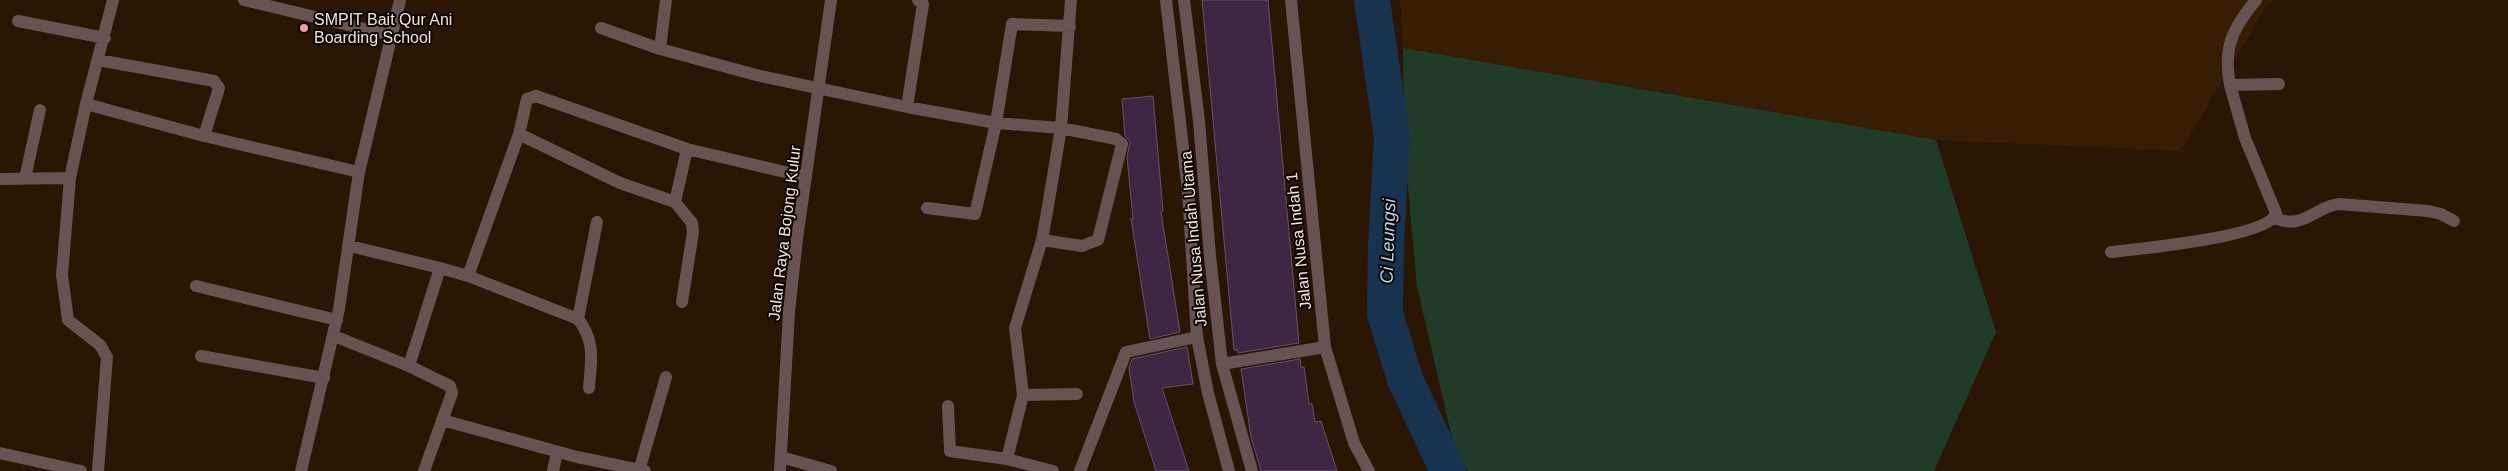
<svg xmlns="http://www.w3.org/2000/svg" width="2508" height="471" viewBox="0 0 2508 471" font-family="Helvetica,sans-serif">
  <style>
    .built { fill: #361d03 }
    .green { fill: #203c29 }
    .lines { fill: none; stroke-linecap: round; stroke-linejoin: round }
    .river { stroke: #17334f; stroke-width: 36 }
    .building { fill: #3e2644; stroke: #65526a }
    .minor { stroke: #685353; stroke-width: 12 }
    .tertiary { stroke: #685353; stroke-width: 12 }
    .poi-dot { fill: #f39aa8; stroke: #0c0401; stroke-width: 2 }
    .labels { text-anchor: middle; stroke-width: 4; stroke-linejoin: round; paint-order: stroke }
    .poi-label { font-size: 16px; fill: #f3e4d8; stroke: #0c0401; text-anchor: start }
    .street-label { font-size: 16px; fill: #f3e4d8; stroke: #0c0401 }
    .water-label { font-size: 18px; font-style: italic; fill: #b8d6f5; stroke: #0c0401 }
  </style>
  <rect width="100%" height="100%" fill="#2a1603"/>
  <path class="built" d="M1400,0H2274L2265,8L2181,151L1936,140L1403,48Z"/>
  <path class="green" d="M1403,48L1936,140L1996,332L1934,471H1468L1455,451L1417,286L1404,142Z"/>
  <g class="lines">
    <path class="river" d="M1372,0L1392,138L1386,244L1385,314L1405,379L1448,471"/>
  </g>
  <path class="building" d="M1202,0H1268L1299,343L1238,353V350H1234Z
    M1153,96L1163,211L1161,212L1180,332L1150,339L1131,219H1133L1127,157L1130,142L1125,136L1122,99Z
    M1187,347L1193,384L1162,388L1189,471H1156L1134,402L1129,368L1132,359Z
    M1300,359L1301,367H1304L1309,404H1312L1315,422L1321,421L1337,471H1261L1251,437L1241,369Z"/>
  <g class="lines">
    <path class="minor" d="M244,0L390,35
      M1291,0L1325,347L1354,443L1369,471
      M2256,0C2232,29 2223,48 2230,85L2279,84
      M18,21L105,38
      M601,28L660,49L760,76L907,107L996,123L1061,128L1116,139L1122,144L1098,240L1082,246L1042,240
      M660,49L666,0
      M98,60L214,81L219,88L204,136
      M86,104L204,136L359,172
      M907,107L923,4L918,0
      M519,134L620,183L675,202L692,223L693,232L682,302
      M687,149L806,177
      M25,178L40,110
      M0,179L70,178
      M927,208L975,214L996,123L1012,24L1070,26
      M2274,217C2301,232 2316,206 2339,204L2428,211L2441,214L2454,221
      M350,246L440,268L409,366
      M2111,252C2138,249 2269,237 2276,213L2245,138L2230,85
      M440,268L468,276L578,319L597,222
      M468,276L519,134L527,99L536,96L687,149L675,202
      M196,286L337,320
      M578,319C596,342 591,361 589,388
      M334,336L409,366L450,386L452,393L424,471
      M201,356L324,378
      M1222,364L1325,347
      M1023,395L1077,394
      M948,406L950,451L1007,459
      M442,420L577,457L645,471
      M0,453L81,471
      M781,457L831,471
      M98,471L107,357L100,345L68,320L62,275L70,178L86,104L113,0
      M301,471L339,309L359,172L400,0
      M553,471L557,452
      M639,471L666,377
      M1053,471L1007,459L1023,395L1015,328L1042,240L1048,206L1061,128L1071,0
      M1080,471L1126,352L1197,337"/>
    <path class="tertiary" d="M1166,0L1188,191L1197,337L1208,393L1229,471
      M1184,0L1199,121L1210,256L1222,364L1252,471
      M780,471L789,312L797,239L831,0"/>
  </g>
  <circle class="poi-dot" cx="304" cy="28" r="5"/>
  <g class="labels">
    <g class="poi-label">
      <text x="314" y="25">SMPIT Bait Qur Ani<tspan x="314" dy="18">Boarding School</tspan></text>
    </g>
    <g class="street-label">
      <text transform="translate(784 233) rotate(-83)" y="6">Jalan Raya Bojong Kulur</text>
      <text transform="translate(1193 239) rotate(-95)" y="6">Jalan Nusa Indah Utama</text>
      <text transform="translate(1298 241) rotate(-96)" y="6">Jalan Nusa Indah 1</text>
    </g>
    <g class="water-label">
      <text transform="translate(1388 241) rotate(-88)" y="6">Ci Leungsi</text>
    </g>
  </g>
</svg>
